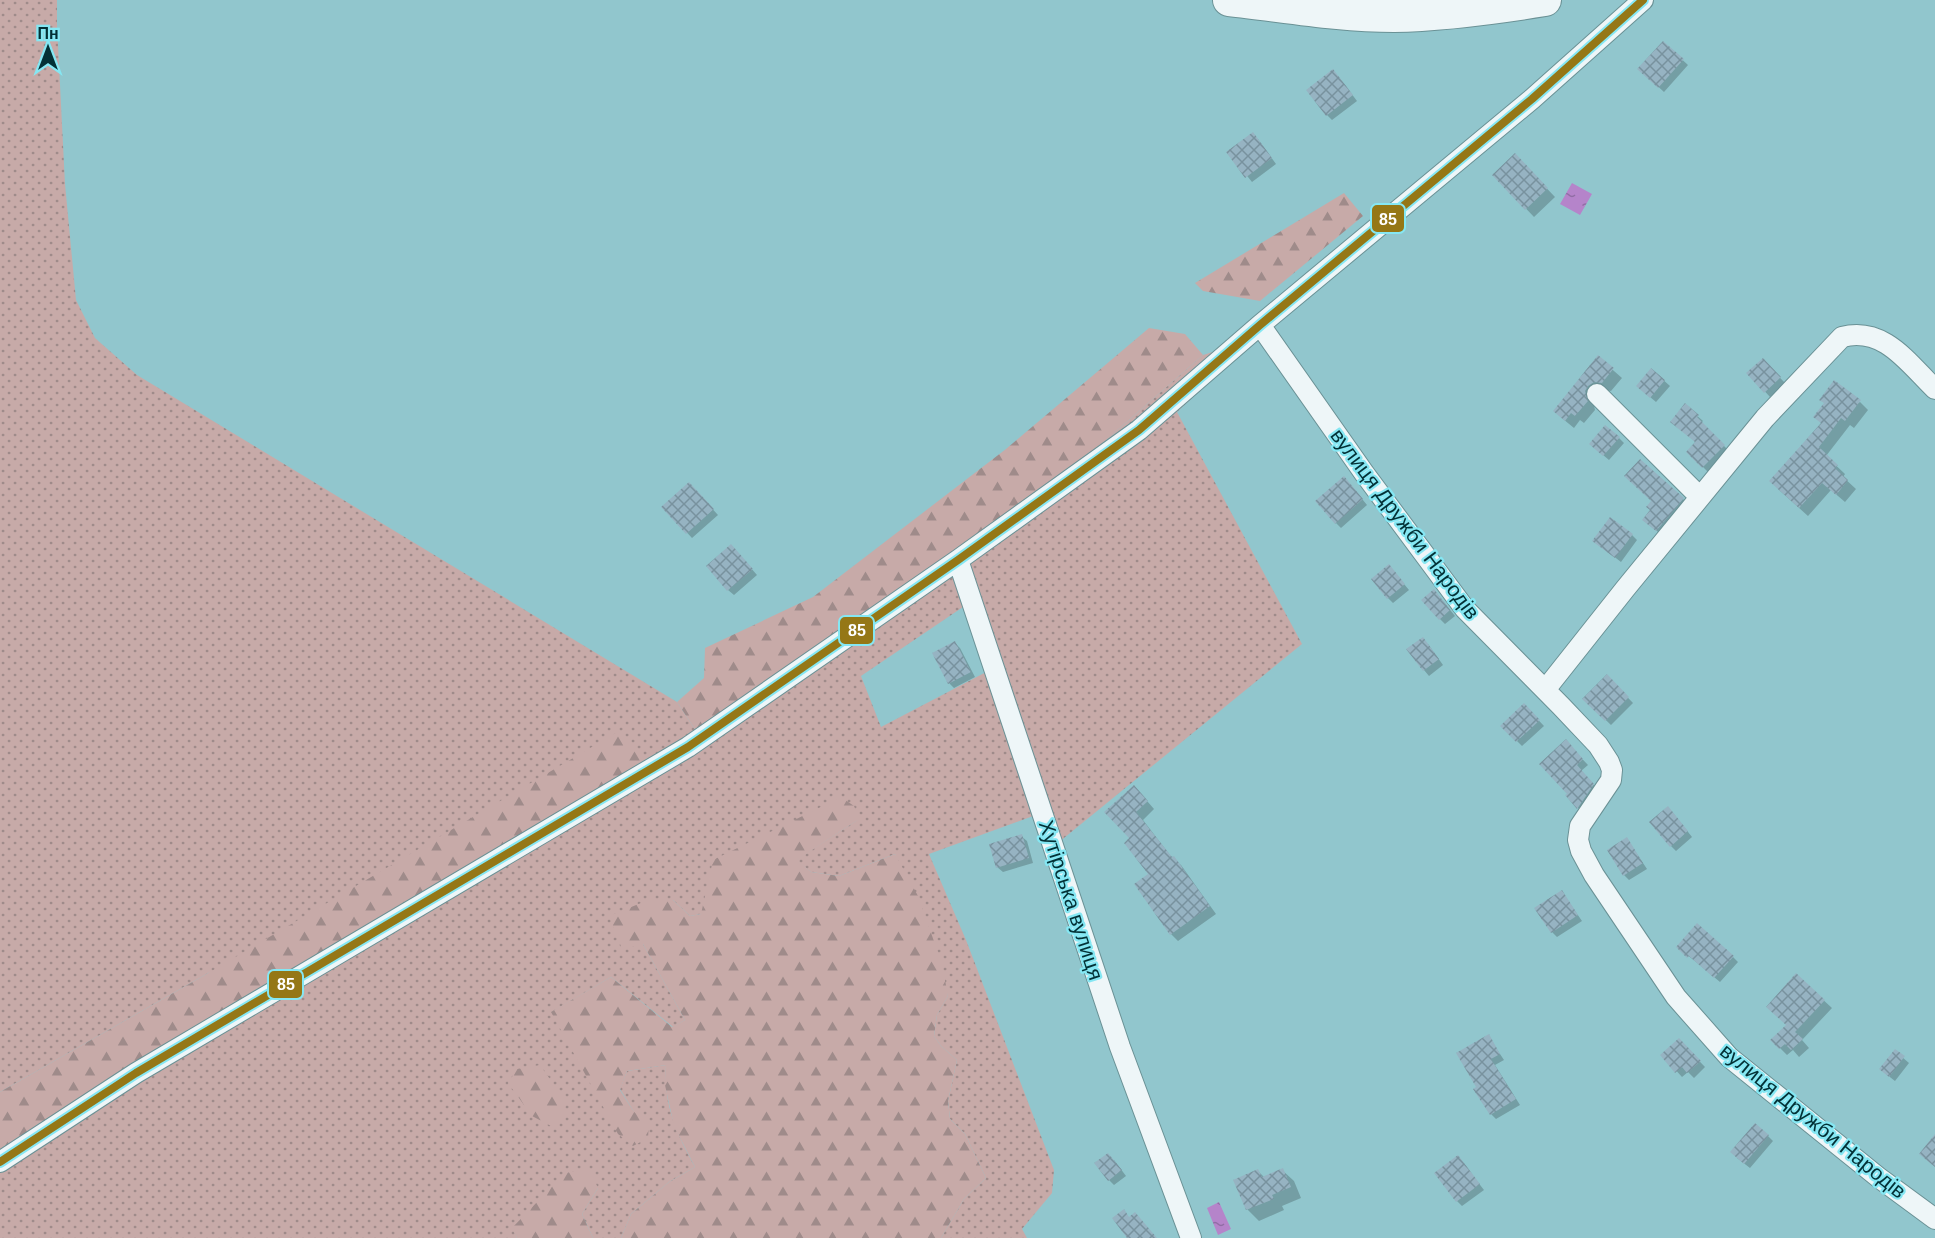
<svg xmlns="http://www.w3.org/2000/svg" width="1935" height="1238" viewBox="0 0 1935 1238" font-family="Helvetica,sans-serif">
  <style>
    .grass { fill: url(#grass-dots); fill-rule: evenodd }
    .forest { fill: url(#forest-firs) }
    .water { fill: url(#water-ripples) }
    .shadow { fill: #0003 }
    .building { fill: url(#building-cross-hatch) }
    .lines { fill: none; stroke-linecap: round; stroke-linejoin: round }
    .street-casing { stroke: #6a9195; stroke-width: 22 }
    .primary-casing { stroke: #6a9195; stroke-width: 34 }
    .street { stroke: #eef6f8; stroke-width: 20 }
    .primary { stroke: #eef6f8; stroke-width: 32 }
    .bus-1-casing { stroke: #85e7f3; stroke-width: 12 }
    .bus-1 { stroke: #957716; stroke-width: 8 }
    .labels { text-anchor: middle; stroke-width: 4.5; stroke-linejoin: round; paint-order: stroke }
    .street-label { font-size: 21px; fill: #033136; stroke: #85e7f3 }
    .line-badge { stroke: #85e7f3; stroke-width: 2 }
    .badge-label { font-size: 16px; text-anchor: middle; font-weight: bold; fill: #fff }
  </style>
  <defs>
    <pattern id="grass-dots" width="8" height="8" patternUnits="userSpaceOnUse" patternTransform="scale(1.5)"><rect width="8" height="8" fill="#c7aaa8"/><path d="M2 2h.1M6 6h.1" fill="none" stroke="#9f8b8a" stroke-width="1.8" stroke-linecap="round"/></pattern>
    <pattern id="forest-firs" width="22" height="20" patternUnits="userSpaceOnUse" patternTransform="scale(1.5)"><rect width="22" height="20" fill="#c7aaa8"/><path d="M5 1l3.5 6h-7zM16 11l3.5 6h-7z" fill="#9f8b8a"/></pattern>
    <pattern id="water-ripples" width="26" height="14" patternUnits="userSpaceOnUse" patternTransform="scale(1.5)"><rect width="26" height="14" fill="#b584ca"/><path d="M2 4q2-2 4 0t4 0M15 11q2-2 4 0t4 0" fill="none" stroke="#916da5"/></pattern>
    <pattern id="building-cross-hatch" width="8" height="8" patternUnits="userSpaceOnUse" patternTransform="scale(1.5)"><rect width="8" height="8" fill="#96b3c2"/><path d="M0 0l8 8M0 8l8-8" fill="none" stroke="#78929e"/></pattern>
  </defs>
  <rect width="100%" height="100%" fill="#91c6cd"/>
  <path class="grass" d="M0,0H57V25L65,184L76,300L95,338L137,375L677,702L704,743L977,553L1203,355L1255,339L1177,412L1302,644L1048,851L1036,815L929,854L966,940L1054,1170L1052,1193L1022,1229L1027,1238H941L964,1199L986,1178L965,1134L950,1119L948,1101L957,1060L941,1046L934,1036L937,1015L948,996L895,854L839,876L811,872L796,860L859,819L701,914L690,916L673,900L643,944L685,1020L673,1027L611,977L552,1012L634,1112L620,1089L627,1071L666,1065C664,1107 676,1131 695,1167L669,1182L631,1214L621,1238H593L582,1214L598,1188L513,1228L517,1238H0V1158L210,972L0,1092ZM963,607L983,647L990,670L881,727L861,676Z"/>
  <path class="forest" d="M1344,193L1363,216L1260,301L1203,291L1195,283Z
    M1149,328L1185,334L1203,355L977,553L704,743L677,702L704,678L705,648L813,597L1006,449Z
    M619,731L644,761L642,784L0,1158V1092L210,972Z
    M841,797L854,806L859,819L797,860L811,872L839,876L895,854L918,896L942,964L948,996L937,1015L934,1036L941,1046L957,1060L948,1101L950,1119L965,1134L986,1178L964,1199L941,1238H621L631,1214L669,1182L695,1167L674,1126L665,1085L666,1065L627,1071L620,1090L634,1112L649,1122L648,1138L633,1146L618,1134L551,1012L611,977L672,1027L685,1020L643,944L622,949L609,916L651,899L673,900L690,916L701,914L713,860Z
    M540,1065L566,1102L563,1119L551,1126L532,1116L508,1083L517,1069Z
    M589,1169L598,1188L582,1214L593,1238H517L512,1228L565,1173Z"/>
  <path class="water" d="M1572,183L1592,194L1580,215L1560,204Z
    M1219,1202L1231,1229L1218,1235L1207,1208Z"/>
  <path class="shadow" d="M1664,43L1688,65L1664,92L1639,69Z
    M1338,76L1357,101L1332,120L1327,115Z
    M1258,139L1276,164L1252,182L1228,152Z
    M1515,155L1555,197L1534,217L1494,175Z
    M1598,357L1622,378L1611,391L1603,390L1593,401L1595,410L1584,423L1580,420L1574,428L1563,419Z
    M1763,360L1785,383L1770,397L1748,373Z
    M1652,370L1670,386L1656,402L1643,391Z
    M1860,402L1868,410L1854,428L1850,425L1826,456L1845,474L1843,477L1856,489L1845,502L1831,490L1808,516L1779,490L1822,424Z
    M1685,405L1703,421L1701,423L1729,451L1708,472L1688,452L1697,443Z
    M1619,438L1624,443L1609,460L1596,449Z
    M1349,483L1367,505L1341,528L1336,523Z
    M694,489L718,515L692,538L663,507Z
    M1674,490L1688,504L1662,535L1649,525Z
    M1632,535L1637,540L1621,562L1594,541Z
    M736,551L757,575L734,595L728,590Z
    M1394,572L1409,590L1393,603L1388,598Z
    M1439,596L1455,616L1445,624L1440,619Z
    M955,643L960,648L975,677L954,688L949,683Z
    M1428,644L1443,665L1429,676L1424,670Z
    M1607,676L1633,703L1611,725L1584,699Z
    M1524,705L1544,726L1522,746L1502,726Z
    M1566,742L1588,765L1581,771L1598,790L1583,813L1567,796L1569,794Z
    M1141,794L1154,809L1143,820L1173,859L1181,865L1216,914L1178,941L1171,934L1150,874L1131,839L1107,812Z
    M1673,813L1692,837L1676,851L1671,846Z
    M1021,836L1027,841L1033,863L1003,872L997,867Z
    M1627,839L1647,869L1629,880L1624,875Z
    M1562,892L1582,921L1557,937L1552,932Z
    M1678,947L1733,957L1738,962L1720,982Z
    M1796,975L1832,1008L1802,1040L1809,1048L1799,1057L1793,1050L1787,1055L1772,1040L1787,1025Z
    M1488,1036L1504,1060L1495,1065L1520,1105L1496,1119L1491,1114Z
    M1679,1040L1705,1067L1694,1078L1688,1072L1682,1077L1662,1055Z
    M1895,1051L1909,1063L1895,1081L1886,1074Z
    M1768,1136L1773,1141L1750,1168L1737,1158Z
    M1114,1160L1126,1176L1114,1185L1109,1180Z
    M1463,1163L1484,1190L1462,1206L1457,1201Z
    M1282,1170L1294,1181L1301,1198L1282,1206L1284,1210L1259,1221L1247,1209L1235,1181L1258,1171L1265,1178Z"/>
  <path class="building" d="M1663,41L1684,59L1658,88L1637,69Z
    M1333,69L1353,95L1326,116L1306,90Z
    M1253,132L1272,158L1245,178L1226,152Z
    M1515,153L1548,188L1525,210L1492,175Z
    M1598,355L1614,368L1602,383L1594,382L1588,386L1585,391L1588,401L1575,416L1571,413L1565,421L1553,411Z
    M1763,358L1781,377L1764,393L1746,373Z
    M1651,368L1665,380L1650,398L1636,386Z
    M1834,380L1861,400L1845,421L1841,418L1819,447L1838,465L1835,468L1848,480L1836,495L1822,483L1799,508L1769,481L1821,423L1813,417L1824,403L1819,400Z
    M1685,403L1699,415L1697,417L1725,445L1702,468L1686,452L1695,442L1670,422Z
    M1605,425L1620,437L1603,456L1589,444Z
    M1640,459L1684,498L1656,531L1642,520L1650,510L1646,507L1651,501L1624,476Z
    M1344,476L1363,499L1335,524L1315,501Z
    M689,482L714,509L686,534L661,507Z
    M1610,517L1633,534L1615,558L1592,541Z
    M731,544L753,569L727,591L706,566Z
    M1389,564L1405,584L1387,599L1371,579Z
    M1434,589L1450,610L1439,620L1421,600Z
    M1423,637L1439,659L1423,671L1406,649Z
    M955,641L971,672L948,684L932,653Z
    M1607,674L1629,697L1605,721L1582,699Z
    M1524,703L1540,720L1516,742L1500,726Z
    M1566,739L1583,759L1577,765L1594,784L1577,809L1565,795L1567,794L1539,764Z
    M1134,785L1148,801L1136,812L1172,857L1174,856L1210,906L1170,935L1134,884L1148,874L1124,843L1129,838L1104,812Z
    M1668,806L1688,831L1670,847L1649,822Z
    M1022,834L1029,858L996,868L989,844Z
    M1627,837L1643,863L1623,876L1607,850Z
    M1562,890L1578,915L1551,933L1534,908Z
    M1697,923L1734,956L1714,978L1689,956L1687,958L1676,947Z
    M1796,973L1825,1000L1795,1032L1803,1039L1791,1050L1785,1044L1779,1049L1770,1040L1786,1025L1766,1007Z
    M1489,1034L1500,1054L1491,1059L1516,1099L1490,1115L1473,1089L1476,1087L1456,1053Z
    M1679,1038L1701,1061L1687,1073L1682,1067L1675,1073L1660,1055Z
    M1895,1049L1905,1056L1889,1077L1879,1069Z
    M1755,1123L1769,1135L1744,1164L1730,1152Z
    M1935,1134V1167L1919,1154Z
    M1108,1153L1122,1170L1108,1181L1094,1163Z
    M1458,1155L1480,1184L1456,1202L1434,1173Z
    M1283,1168L1291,1187L1272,1195L1274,1199L1246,1210L1233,1180L1258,1169L1262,1177Z
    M1124,1209L1129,1217L1135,1212L1157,1238H1127L1112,1218Z"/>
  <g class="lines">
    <g class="street-casing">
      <path id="street" d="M1260,325L1364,473L1465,609L1561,706L1598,745L1609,762L1612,770L1611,780L1580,826L1578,840L1581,851L1594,875L1676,997L1729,1057L1878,1177L1935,1219
        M1597,394L1700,497
        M958,560L1120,1047L1191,1238
        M1545,690L1625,589L1765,418L1842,337C1884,326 1908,363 1935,389
        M0,1162L136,1073L688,747L958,560L1139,430L1260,325L1532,99L1643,0"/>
    </g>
    <g class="primary-casing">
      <path id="primary" d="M1229,0C1284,6 1339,16 1394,16C1444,15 1495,8 1545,0"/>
    </g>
    <use href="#street" class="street"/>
    <use href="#primary" class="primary"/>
    <g class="bus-1-casing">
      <path id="bus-1" d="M0,1162L136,1073L688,747L958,560L1139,430L1260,325L1532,99L1643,0"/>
    </g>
    <use href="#bus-1" class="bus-1"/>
  </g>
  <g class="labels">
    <g class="street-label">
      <text transform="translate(1405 524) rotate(53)" y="7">вулиця Дружби Народів</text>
      <text transform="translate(1071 900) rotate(72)" y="7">Хутірська вулиця</text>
      <text transform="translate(1813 1121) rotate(39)" y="7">вулиця Дружби Народів</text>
    </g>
  </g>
  <g class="line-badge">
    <rect x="1371" y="204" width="34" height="29" rx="6" fill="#957716"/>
    <rect x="839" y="616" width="35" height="29" rx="6" fill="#957716"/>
    <rect x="268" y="970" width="35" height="29" rx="6" fill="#957716"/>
  </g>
  <g class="badge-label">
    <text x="1388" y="225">85</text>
    <text x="857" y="636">85</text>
    <text x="286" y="990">85</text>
  </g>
  <g transform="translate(48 48)" stroke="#85e7f3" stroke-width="4.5" paint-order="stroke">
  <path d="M0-4.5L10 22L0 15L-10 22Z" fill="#033136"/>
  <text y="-9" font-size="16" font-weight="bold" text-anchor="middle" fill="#033136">Пн</text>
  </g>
</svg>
